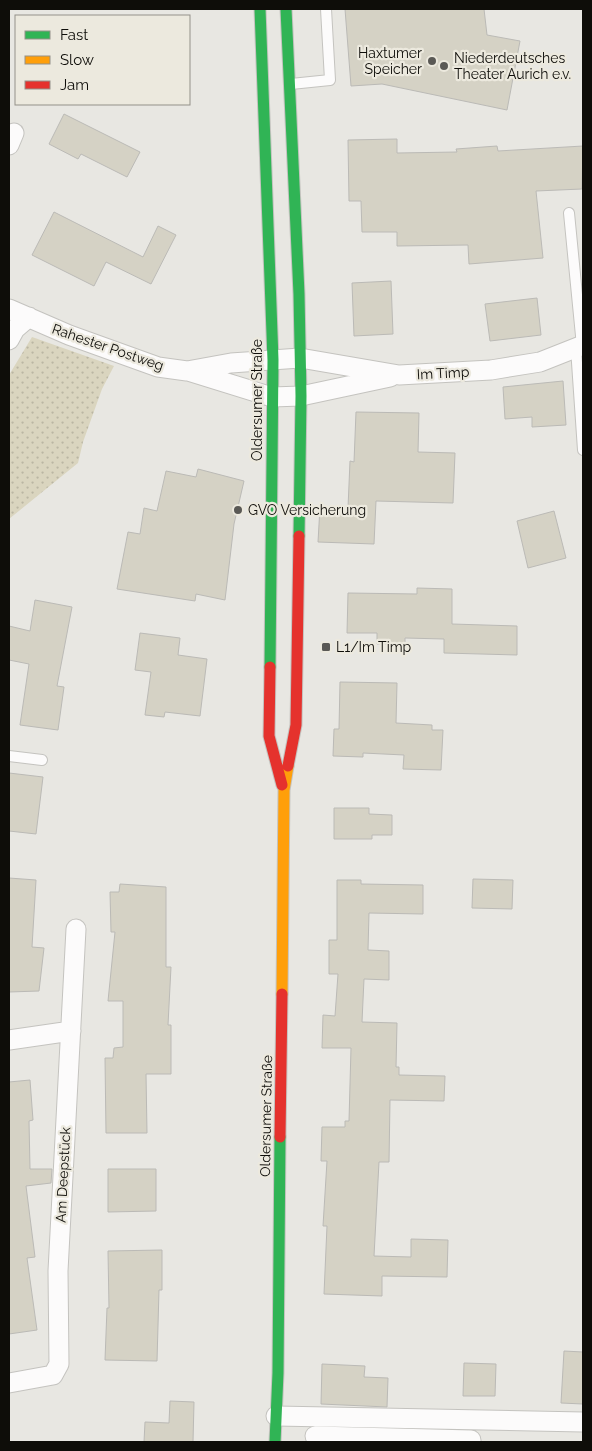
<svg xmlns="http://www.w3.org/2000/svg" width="592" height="1451" viewBox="0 0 592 1451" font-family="Raleway,sans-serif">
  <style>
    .grass { fill: url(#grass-dots) }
    .building { fill: #d5d2c5; stroke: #bbbab6 }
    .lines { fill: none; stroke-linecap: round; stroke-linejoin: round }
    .lane-casing { stroke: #c4c3bf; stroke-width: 12 }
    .street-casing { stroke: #c4c3bf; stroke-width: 21 }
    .fast-casing { stroke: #c4c3bf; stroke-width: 13 }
    .slow-casing { stroke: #c4c3bf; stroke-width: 13 }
    .jam-casing { stroke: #c4c3bf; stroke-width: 13 }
    .lane { stroke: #fcfbfb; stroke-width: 10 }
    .street { stroke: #fcfbfb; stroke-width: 19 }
    .fast { stroke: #30b455; stroke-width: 11 }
    .slow { stroke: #ff9f0a; stroke-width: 11 }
    .jam { stroke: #e5322d; stroke-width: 11 }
    .poi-dot { fill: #5a5955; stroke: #ece9de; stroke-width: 2 }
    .labels { text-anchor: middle; stroke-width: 4.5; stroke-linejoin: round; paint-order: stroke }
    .poi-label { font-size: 14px; fill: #0e0d09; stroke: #ece9de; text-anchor: start }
    .street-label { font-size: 14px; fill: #0e0d09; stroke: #ece9de }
  </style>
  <defs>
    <pattern id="grass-dots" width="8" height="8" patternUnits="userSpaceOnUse" patternTransform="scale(1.25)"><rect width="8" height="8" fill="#dad5bf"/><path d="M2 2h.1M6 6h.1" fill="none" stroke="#bab6a3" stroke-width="1.8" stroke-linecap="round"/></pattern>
  </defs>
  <rect width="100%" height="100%" fill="#e8e7e2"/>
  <path class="grass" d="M32,337L114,366L102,389L83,442L78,463L9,519V375Z"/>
  <path class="building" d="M345,9H484L487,35L520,41L507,110L382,84L351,86Z
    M64,114L140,152L127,177L81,154L78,159L49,144Z
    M397,139V153L457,152L456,149L497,146L498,151L583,146L582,189L536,191L543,258L469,264L468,245L397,246V232H362L361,201H349L348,140Z
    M54,212L143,257L158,226L176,235L151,284L106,262L94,286L32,255Z
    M391,281L393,334L354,336L352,283Z
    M537,298L541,335L490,341L485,304Z
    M563,381L566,425L532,427V417L505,419L503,387Z
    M356,412L419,413L418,452L455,453L453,503L376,501L374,544L318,542L320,507L348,508L350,461L354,462Z
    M198,469L244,481L234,524L225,600L196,594L195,601L117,589L128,532L140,534L144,508L157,511L166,471L196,477Z
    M554,511L566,558L528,568L517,521Z
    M417,588L452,589V624L517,626V655L444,653V639L405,638V644H377V633H347L348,593L417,594Z
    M35,600L72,607L57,686L64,687L58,730L20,725L29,664L9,660V626L30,631Z
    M140,633L180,638L178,655L207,659L200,716L165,712L164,717L145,715L151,672L135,670Z
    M340,682L397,683L396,723L432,725V730H443L441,770L403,769L404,755L363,753V757L333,756L334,729H339Z
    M9,773L43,777L36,834L9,831Z
    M334,808H369V814L392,815V835H372V839H334Z
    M9,878L36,880L32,947L44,948L39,991L9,992Z
    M473,879L513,880L512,909L472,908Z
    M337,880H361V884L423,885V914L369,913L368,950L389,951V980L364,979L362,1022L397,1023L396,1067H399V1075L445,1076L444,1101L390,1100L389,1162H379L374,1256L411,1257V1239L448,1240L447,1277L382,1276V1296L324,1294L327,1226H323L327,1161H321L322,1127H345V1121H349L351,1048H322L323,1015L335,1016L338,974H329V940H337Z
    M120,884L166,887V967H171L168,1025H171V1074H146L147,1133H106L105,1058H113L114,1048L123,1047V1001H108L115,932H111L110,892H119Z
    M30,1080L33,1120L29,1121L30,1169H52L51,1183L26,1186L35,1257L27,1258L37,1330L9,1334V1082Z
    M108,1169H156V1211L108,1212Z
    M162,1250V1290H159L157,1361L105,1360L107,1308H109L108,1251Z
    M564,1351L583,1352V1404L561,1403Z
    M464,1363L496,1364L495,1396H463Z
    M322,1364L365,1366L364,1377L388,1378L387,1407L321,1404Z
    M170,1401L194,1402L193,1442H144L145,1422L169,1423Z"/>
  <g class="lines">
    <g class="lane-casing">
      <path id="lane" d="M291,84L330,80L326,9
        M569,213L582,346
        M576,348L583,450
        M9,756L42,760"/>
    </g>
    <g class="street-casing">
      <path id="street" d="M9,145L14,133
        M9,309L69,335L158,367L187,371L231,363L300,358L399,375L491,370L540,362L583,345
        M9,340L15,329L29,317
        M188,371L272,397L301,396L390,377
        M9,1040L71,1031
        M9,1383L53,1375L59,1364L58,1271L76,929
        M276,1416L583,1422
        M315,1436L471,1440V1442"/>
    </g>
    <g class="fast-casing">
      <path id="fast" d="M260,9L273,360L270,667
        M286,9L299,294L301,396L299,536
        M275,1442L278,1373L280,1137"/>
    </g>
    <g class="slow-casing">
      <path id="slow" d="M282,994L284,790L288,766"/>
    </g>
    <g class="jam-casing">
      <path id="jam" d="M270,667L269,736L282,785
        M288,766L296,725L299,536
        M280,1137L282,994"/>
    </g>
    <use href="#lane" class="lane"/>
    <use href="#street" class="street"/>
    <use href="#fast" class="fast"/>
    <use href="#slow" class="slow"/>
    <use href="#jam" class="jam"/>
  </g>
  <g class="poi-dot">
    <circle cx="432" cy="61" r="5"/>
    <circle cx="444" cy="66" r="5"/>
    <circle cx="238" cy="510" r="5"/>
    <rect x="321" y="642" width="10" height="10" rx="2.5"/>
  </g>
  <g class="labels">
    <g class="poi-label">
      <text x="422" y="58" text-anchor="end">Haxtumer<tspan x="422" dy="16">Speicher</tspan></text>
      <text x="454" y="63">Niederdeutsches<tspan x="454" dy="16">Theater Aurich e.v.</tspan></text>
      <text x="248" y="515">GVO Versicherung</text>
      <text x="336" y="652">L1/Im Timp</text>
    </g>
    <g class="street-label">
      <text transform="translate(108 347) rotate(19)" y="5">Rahester Postweg</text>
      <text transform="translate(443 373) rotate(-3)" y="5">Im Timp</text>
      <text transform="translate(257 400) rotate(-90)" y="5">Oldersumer Straße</text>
      <text transform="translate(266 1116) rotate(-89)" y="5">Oldersumer Straße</text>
      <text transform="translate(63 1175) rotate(-87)" y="5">Am Deepstück</text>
    </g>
  </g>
  <rect width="592" height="1451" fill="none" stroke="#0e0d09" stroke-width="20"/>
  <rect x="15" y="15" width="175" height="90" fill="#ece9de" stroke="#939189"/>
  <rect x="25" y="31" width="25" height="8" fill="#30b455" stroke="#939189"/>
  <text x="60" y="40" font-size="15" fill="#0e0d09">Fast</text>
  <rect x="25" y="56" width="25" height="8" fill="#ff9f0a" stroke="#939189"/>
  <text x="60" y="65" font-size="15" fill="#0e0d09">Slow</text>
  <rect x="25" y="81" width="25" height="8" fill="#e5322d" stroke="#939189"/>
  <text x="60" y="90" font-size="15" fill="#0e0d09">Jam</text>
</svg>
